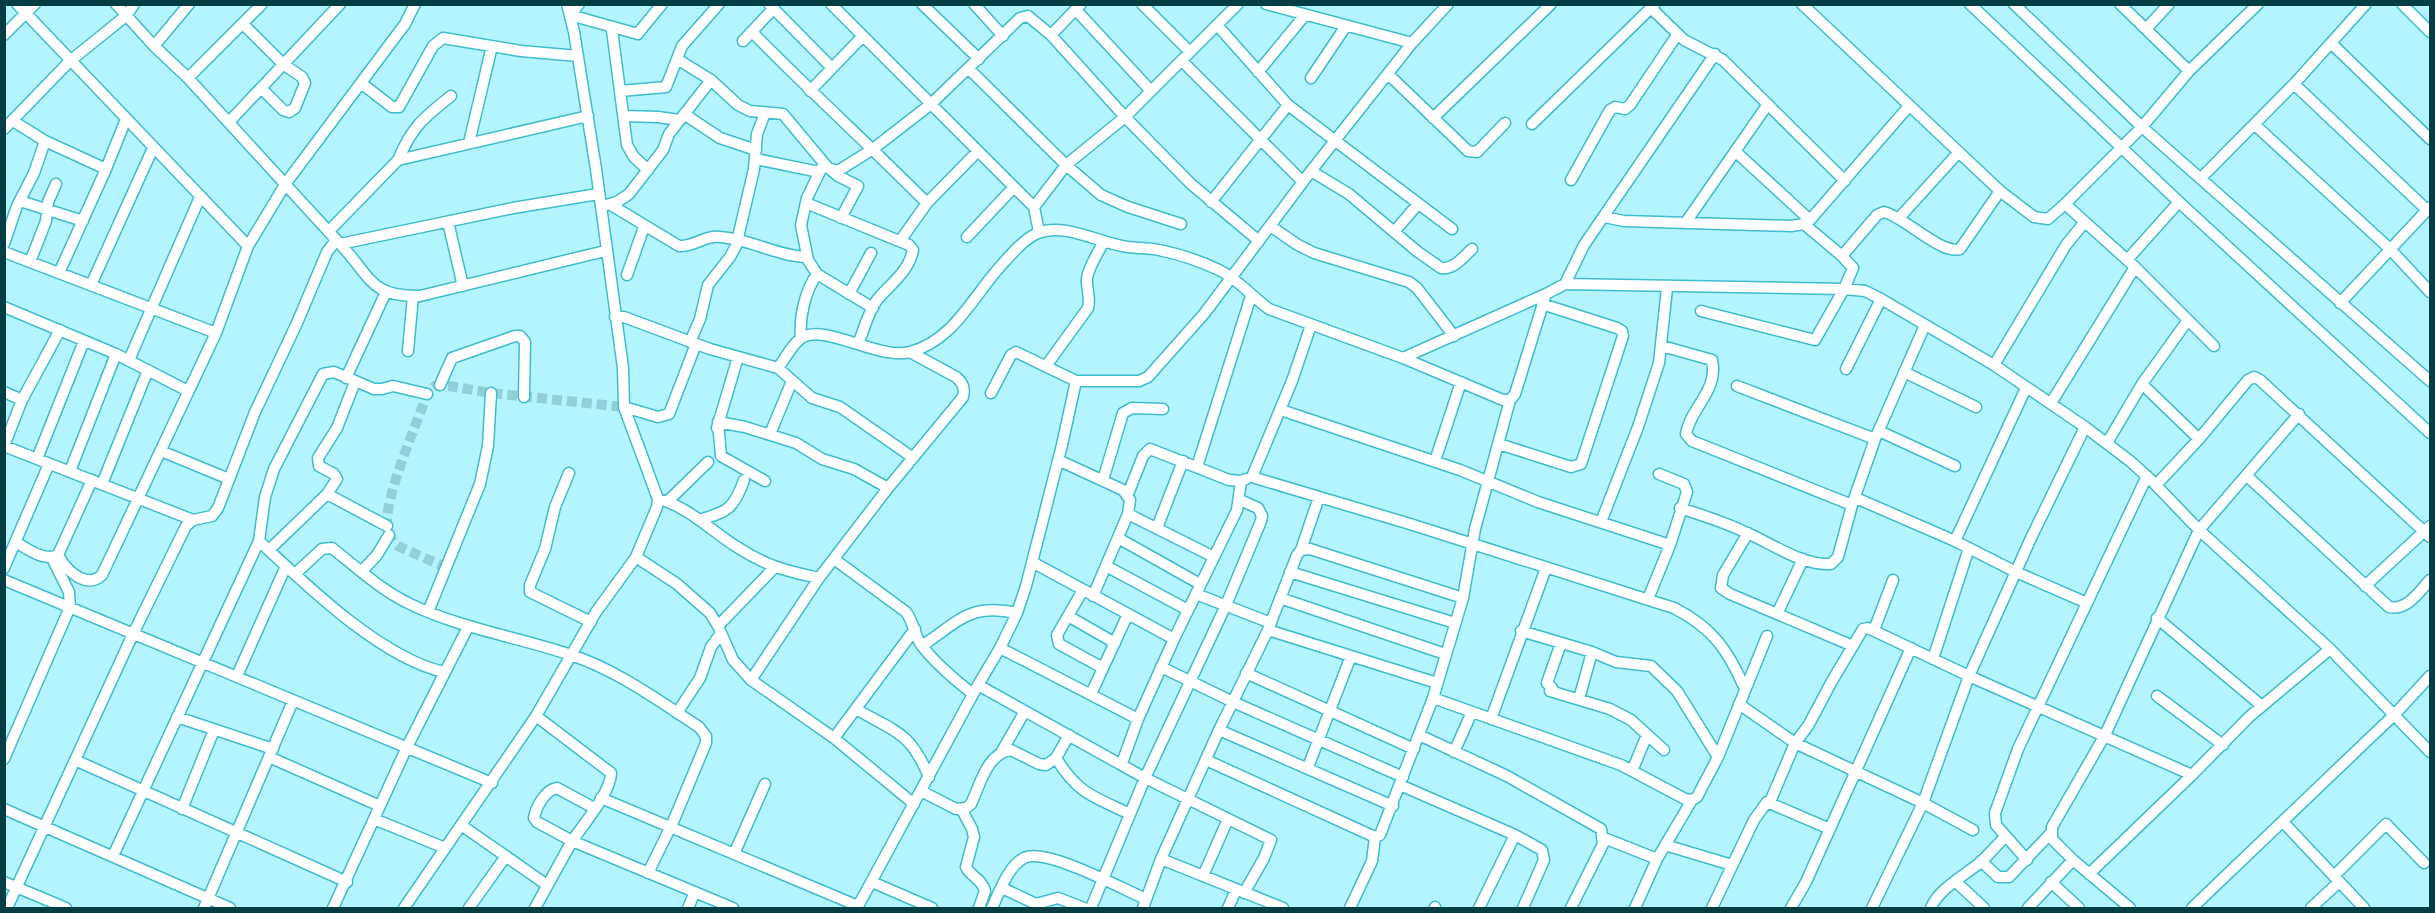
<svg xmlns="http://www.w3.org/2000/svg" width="2435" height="913" viewBox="0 0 2435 913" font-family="Mulish,sans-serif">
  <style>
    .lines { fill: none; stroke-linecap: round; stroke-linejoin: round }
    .minor-tunnel { stroke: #91cfd9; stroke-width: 10; stroke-dasharray: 10 5; stroke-linecap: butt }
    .minor-casing { stroke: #3fbccd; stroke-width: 13 }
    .minor { stroke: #fff; stroke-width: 10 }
  </style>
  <rect width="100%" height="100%" fill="#b4f4fe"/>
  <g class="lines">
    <path class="minor-tunnel" d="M447,568L398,546C392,541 387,534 387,526C385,495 416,426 427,394L435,386H449L491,393L624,407"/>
    <g class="minor-casing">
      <path id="minor" d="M17,4L248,246
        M116,4L154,46L188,78L340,244L513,208L598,194
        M579,4L570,15L638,34
        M769,4L831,67
        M831,4L1034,207
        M922,4L979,59
        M974,4L1003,36
        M1142,4L1190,52
        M1266,4L1412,43
        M1802,4L2000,191L2034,217L2048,219L2065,204L2142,127L2189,71L2258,4
        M1970,4L2179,202L2430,433
        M2014,4L2142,127L2430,381
        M2120,4L2189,71
        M2402,4L2430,32
        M1652,9L1684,40L1723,60L1845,181
        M1076,10L1151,91
        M243,24L283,64L302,77L305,83L295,108L289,112L283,110L261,88
        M1217,25L1288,105L1452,229
        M2146,29L2169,4
        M612,30L627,145L634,157L648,170
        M639,32L662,4
        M752,32C809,90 869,145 927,203
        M4,35L35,4
        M1051,35L1125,117L1191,184L1259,241
        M743,41L773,9
        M2331,43L2430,139
        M154,46L189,4
        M677,59L711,80L738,105L750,111L783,114L828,168L838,171L873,149L931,104L1020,18L1028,16L1051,35L1081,4
        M1182,61L1303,182
        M969,69L1066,165L1101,195L1128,207L1181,224
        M1258,72L1305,15
        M1389,75L1468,151L1477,152L1505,123
        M188,78L262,4
        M1311,78L1346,26
        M361,83L392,107H399L433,46L443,38L521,51L578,56
        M2294,84L2427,210
        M620,91L666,87L682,46L719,4
        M810,91L863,36
        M684,114L720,138L756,150
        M624,116L658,117L679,120
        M1433,118L1551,4
        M13,121L45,141L106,169
        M229,122L340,4
        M1532,124L1655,4
        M2255,125L2390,249L2430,292
        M4,129L70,61L127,15L134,4
        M469,143L492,46
        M1736,152L1810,220
        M756,159L819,172
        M398,160C412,127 423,118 451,96
        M824,163L807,198L801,225L808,260L817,274L873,308
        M831,170L838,176L858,186L841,218
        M1311,171L1349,194L1418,252L1441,268C1454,270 1463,257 1472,249
        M2201,178L2294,84L2366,4
        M1571,180L1610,110L1615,107L1625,109L1630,105L1677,35
        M20,201L83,221
        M1211,202L1288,105
        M806,203L909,245L913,250C909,272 889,285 877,300C868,312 864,330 858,344
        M2065,204L2135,267L2214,346
        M606,205L617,202L629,194L663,150L669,134L711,80
        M611,205L679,246C694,247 705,235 720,237C750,239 777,256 807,257
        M1604,217L1624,221L1791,226L1804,224L1810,220L1909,106
        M1899,218L1959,152
        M448,222L463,286
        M1686,222L1768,104
        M1270,226L1298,245L1314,253L1409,282L1417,288L1454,336
        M329,231L398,160L588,116
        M1039,232L1034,207L1066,165L1125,117L1238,4
        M1394,232L1418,204
        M967,237L1014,187
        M900,241L927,203L978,151
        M4,244L17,206L34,173L45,141
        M340,244C371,276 369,297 420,296L605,251
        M4,252L216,333
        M1842,256L1877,215L1884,212C1905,217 1941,255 1960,249L2000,191
        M2127,260L2179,202
        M30,262L46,221L48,202L56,184
        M59,273L106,169L126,119
        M627,275L644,227
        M1565,284L1584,245L1715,54
        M91,285L153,148
        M849,294L871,253
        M2340,303L2430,207
        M4,307L116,354L188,391
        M1701,311L1815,340L1844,289L1853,268L1842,256L1804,224
        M615,317H624L710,349L778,368C785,359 791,346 800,339C822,321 879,361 910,352C952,341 971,300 998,269C1009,257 1022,240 1038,233C1062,223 1094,240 1118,245C1131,249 1145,247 1159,250C1179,254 1200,261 1219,270C1238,279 1252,297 1269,309L1403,358L1503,400H1510L1515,394L1546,294L1565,284L1844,289L1865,291L1881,299L1994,365L2085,427L2130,461L2152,481L2199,530L2330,649L2430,752
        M1311,325L1292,381L1252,477L1410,524L1674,608C1713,628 1728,650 1745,689
        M801,338C799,318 805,291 817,274
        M690,342L700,319L708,285L730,257L736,246L754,169L757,134L765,113
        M1662,346L1712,360C1719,391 1690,408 1686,434L1692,441L1852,505
        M408,351L413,296
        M1403,358L1546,294
        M129,360L200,197
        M1994,365L2066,245L2084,223
        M1046,366L1088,308C1091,297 1086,289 1087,278C1089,266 1098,253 1104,241
        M778,368L812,398L840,407L912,457
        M1846,369L1881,299
        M1904,372L1976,407
        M346,378L386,292
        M2142,384L2199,439
        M440,385L452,358L515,336H520L525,342L524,397
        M1737,386L1875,439
        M4,392L22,400
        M991,393L1011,355L1016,352L1076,381
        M2051,403L2135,267
        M624,407L658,417L669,414L696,344
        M1281,410L1460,470L1538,502L1670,545
        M717,428L738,357
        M1879,431L1955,466
        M770,434L792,381
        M2107,443L2142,384L2188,320
        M1499,444L1571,467L1581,464L1623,336L1622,331L1617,328L1542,304
        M4,446L193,520
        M4,446L22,400L60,330
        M161,451L229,479
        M37,459L84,341
        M1058,460L1123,490L1130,500L1128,514L1093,596
        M1435,461L1461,382
        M1197,467L1251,296
        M70,471L116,354
        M569,473L555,507L545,549L530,585V592L591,622
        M2247,476L2389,607C2407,611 2419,592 2430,580
        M1103,480L1123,413L1132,408L1163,409
        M765,481L721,456L718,422L745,427L796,443L822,459L854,469L888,488
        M102,484L148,370
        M2156,485L2199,439L2248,380L2254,377L2260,380L2430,537
        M327,494L337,479L334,474L319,466L318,458L337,428L355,382
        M1128,494L1143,456L1150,449L1229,480L1241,481L1246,479
        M1856,498L1955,541L2016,572L2087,603
        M658,499C688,506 711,531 737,547C766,566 786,571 819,578L888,488L963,397C965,388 963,383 956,377L910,352
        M668,501L708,462
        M1680,508C1702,515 1724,522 1745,532C1771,543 1802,566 1831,564L1838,557L1852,505L1875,439L1925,325
        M1128,514L1214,557
        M699,520C727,512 734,509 744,480
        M1601,522L1638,427L1659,363L1667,288
        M1157,528L1183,461
        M1748,533L1723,575L1721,588L1730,594L1853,646
        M1118,538L1200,584
        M259,541C306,585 381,658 444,672
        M1955,541L2026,388
        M15,542C28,549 44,562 58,555L92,480
        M269,550L327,494L387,526
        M1301,550L1319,497
        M58,555C66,570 86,590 102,575L216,333L248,246L286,183L405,24L415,4
        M636,557L677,584L710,613L718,626L733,660L751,680L834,738L914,804
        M834,559L906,612C914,623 914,635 922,646C936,664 955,680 973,694
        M1032,562L1174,639
        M1106,566L1188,610
        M4,568L49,464
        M362,571L377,555L389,535
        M1290,572L1455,623
        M295,574L322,549L332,548C357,568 381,590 410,604C462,629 518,637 571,655C617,670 659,701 699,727L706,736V743L673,822L648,873
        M4,580L492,783
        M2365,586L2430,526
        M1083,590L1057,635L1059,644L1103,668
        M1196,594L1271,623
        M1280,598L1445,654
        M1648,599L1670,545L1687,492L1684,484L1659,474
        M428,612L480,484L488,446L491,393
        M1777,614L1803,559
        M1068,616L1115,643
        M2157,618L2262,706
        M718,626L774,568
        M1268,630L1437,683
        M1874,630L1893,580
        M1521,631L1592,652L1616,662L1651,666L1677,691L1718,757
        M1561,643L1547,683L1552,688L1550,691L1610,709L1631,720L1664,750
        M922,646C959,621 969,603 1017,613
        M1000,648L1138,719
        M1933,659L1969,548
        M1161,667L1233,702L1403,777
        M1246,673L1414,749
        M237,676L286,566
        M751,680L819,578
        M978,685L1145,778L1271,840L1264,858L1244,893
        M1091,694L1128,614
        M2157,696L2223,745
        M1433,698L1621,765L1685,799L1692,800L1697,797L1718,757L1767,636
        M1579,699L1592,652
        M1739,704L1795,743L1923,803L1973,830
        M856,709C895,732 910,731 929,777
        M677,713L700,678L711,647L721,633
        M536,716L611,773C611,792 583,825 572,841L733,908
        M177,717L273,749
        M1491,719L1546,568
        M1219,730L1393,806
        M1419,735L1507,776L1601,829L1603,844L1571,908
        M834,738L915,629
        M1002,751L1025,711
        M1454,752L1472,712
        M269,757L380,806
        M1056,758C1078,794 1094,797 1130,814
        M4,759L70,607L69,592L52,558
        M1206,760L1375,837L1380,835L1433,698L1463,598L1475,529L1510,400
        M77,761L347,882
        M1122,763L1138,719L1174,639L1237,510L1241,481
        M1308,767L1351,656
        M1632,771L1647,735
        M1400,785L1515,835L1542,850L1544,860L1523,908
        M921,791L956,809L966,808L971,804C980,785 987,753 1011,750L1039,764L1046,765L1056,758L1069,735
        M601,798L858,906
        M1770,802L1795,743L1808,726L1832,681L1863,629L1868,628L1969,676L2192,775
        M4,809L230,908
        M182,809L214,730
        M962,810L972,829L974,837L966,867C971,877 982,879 985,891L979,908
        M374,819L445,848
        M2283,822L2364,908
        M461,825L547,885
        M1604,838L1657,859
        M1665,845L1732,865
        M734,854L765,784
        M113,856L259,541L265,497L274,469L323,374L334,372L374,389H382L393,386L427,394
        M1161,859L1283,908
        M2027,860L1996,825L1995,813L2018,749L2147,476
        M1981,861L1998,877H2009L2050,834
        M2089,874L2192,775L2249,717L2330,649
        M1203,876L1228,819
        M2334,876L2386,824L2424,863
        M1955,881L1984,908
        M4,882L66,908
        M872,882L932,908
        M2051,882L2079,908
        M1002,888L1036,904L1058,898L1084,908
        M7,908L133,634L186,526L193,520L212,516L218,508L255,412L297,323L327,252L336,240
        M204,908L293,701
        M333,908L407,747L468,627
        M404,908L536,716L596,612L636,557L657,507L658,499L624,407L623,368L596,169L574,32L567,4
        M469,908L506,856
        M535,908L572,841L537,822L534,818C536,807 545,790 557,788L594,808
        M688,908L695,892
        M857,908L978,685L1000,648L1017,613L1026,586L1062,445L1076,381H1139L1148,377L1204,314L1311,171L1412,43L1448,4
        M992,908C999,893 1008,866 1024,858C1046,847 1122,889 1146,899
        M1091,908L1145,778L1226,605L1261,521L1262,516L1258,508L1240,500
        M1143,908L1161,859L1219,730L1268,630L1297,555L1301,550L1310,549L1463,598
        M1228,908L1236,890
        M1350,908L1372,861L1375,837
        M1435,908V907
        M1479,908L1515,835
        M1635,908L1657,859L1692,800
        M1712,908L1754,820L1767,802L1830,829
        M1791,908L1806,882L1911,648
        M1872,908L1923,803L1969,676L2031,538L2085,427
        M1931,908C1938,889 1967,874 1982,861C1990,853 1997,845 2005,837
        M2028,908L2073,860
        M2130,908L2073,860L2052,839V827L2105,735L2199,530L2299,414
        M2192,908L2395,714L2430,676
        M2311,908L2339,882"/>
    </g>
    <use href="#minor" class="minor"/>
  </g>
  <rect width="2435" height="913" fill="none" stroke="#043d43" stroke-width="12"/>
</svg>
